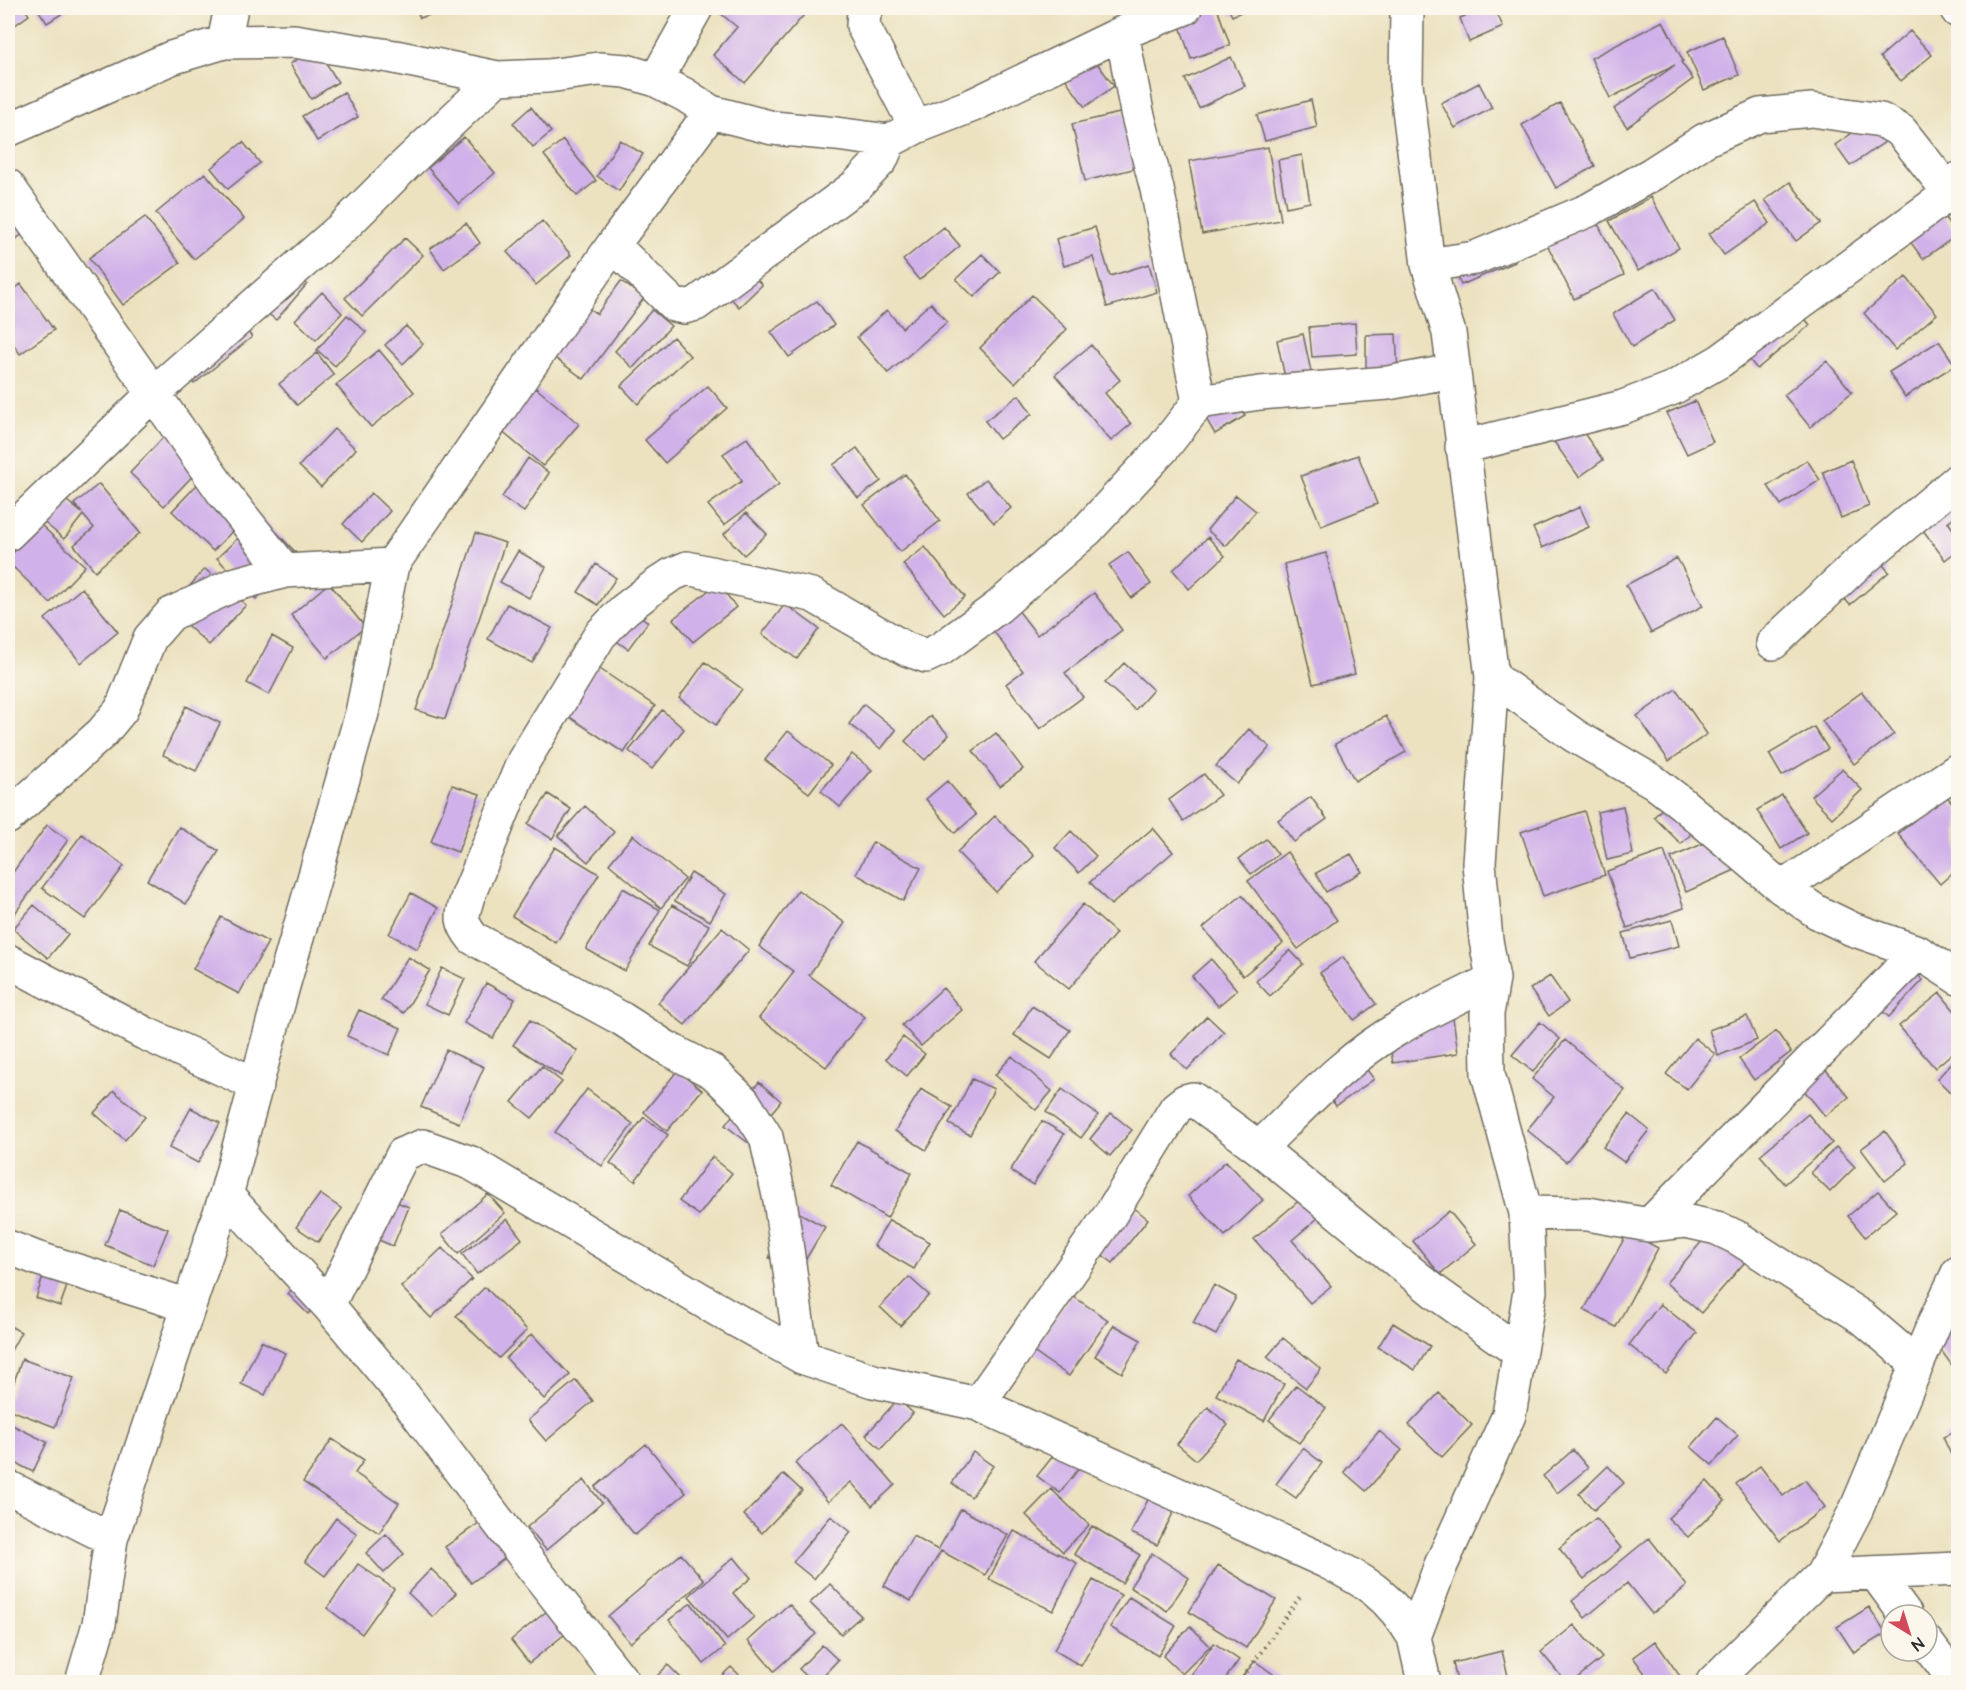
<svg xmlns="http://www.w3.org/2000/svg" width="1966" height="1690" viewBox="0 0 1966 1690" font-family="'Architects Daughter',sans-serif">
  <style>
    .building { fill: #d0b1e9 }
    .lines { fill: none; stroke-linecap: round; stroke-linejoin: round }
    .minor-casing { stroke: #6f6b5f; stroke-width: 36 }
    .path { stroke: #6f6b5f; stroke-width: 4; stroke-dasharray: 1.5 4.5; stroke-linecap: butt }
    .minor { stroke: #fff; stroke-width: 33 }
  </style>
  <rect width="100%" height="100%" fill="#fbf7ec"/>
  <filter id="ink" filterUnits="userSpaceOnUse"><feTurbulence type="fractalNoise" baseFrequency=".0167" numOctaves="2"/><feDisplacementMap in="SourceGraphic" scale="12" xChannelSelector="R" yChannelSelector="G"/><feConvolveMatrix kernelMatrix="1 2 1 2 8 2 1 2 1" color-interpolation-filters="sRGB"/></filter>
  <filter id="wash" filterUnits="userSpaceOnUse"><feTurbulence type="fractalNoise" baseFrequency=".008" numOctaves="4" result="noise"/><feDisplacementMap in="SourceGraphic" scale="24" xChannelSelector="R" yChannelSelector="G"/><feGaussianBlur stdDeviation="1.35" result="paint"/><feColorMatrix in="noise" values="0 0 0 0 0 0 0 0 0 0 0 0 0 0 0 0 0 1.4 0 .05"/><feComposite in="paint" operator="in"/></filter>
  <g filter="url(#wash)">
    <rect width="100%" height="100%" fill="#ece2c0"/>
    <g id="blocks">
      <path class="building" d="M8,8H24L29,15L8,30Z
        M37,8H71L47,23Z
        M416,8H451L420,18Z
        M714,8H810L745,83L713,55L737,27Z
        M1184,8H1217L1230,45L1191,59L1175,11Z
        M1228,8H1250L1232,16Z
        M1484,8H1495L1503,27L1469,42L1460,18Z
        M1663,21L1683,61L1681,62L1693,79L1627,127L1614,109L1675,65L1610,98L1591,58Z
        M1910,31L1932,55L1901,81L1880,57Z
        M1723,36L1739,75L1704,90L1687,52Z
        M316,47L338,82L311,99L290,64Z
        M1088,51L1114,86L1085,107L1060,71Z
        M1231,57L1245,86L1199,108L1185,79Z
        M1479,83L1492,108L1455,128L1441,103Z
        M344,92L358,117L317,141L302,116Z
        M1311,100L1317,127L1265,141L1257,115Z
        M1560,103L1595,166L1556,188L1522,125Z
        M531,107L551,132L533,147L513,123Z
        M1124,112L1137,168L1085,181L1072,124Z
        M1877,116L1892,137L1850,166L1835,145Z
        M464,137L495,173L459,204L428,168Z
        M563,140L596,181L577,196L544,155Z
        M620,140L643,154L619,191L597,176Z
        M243,142L260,163L228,189L211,168Z
        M1268,147L1281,220L1202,234L1189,161Z
        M1302,155L1310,202L1286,207L1278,160Z
        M205,173L244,219L194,259L156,213Z
        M1790,182L1821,223L1796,241L1765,200Z
        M1651,197L1679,248L1638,271L1609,221Z
        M1755,202L1770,223L1724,255L1709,234Z
        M8,209L24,233L8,245Z
        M1943,215L1957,235L1923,259L1909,240Z
        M145,217L180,263L123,305L89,258Z
        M1596,220L1624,275L1574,299L1547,244Z
        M542,221L571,255L536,285L507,252Z
        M466,223L480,243L444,269L430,249Z
        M944,227L960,246L919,280L903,260Z
        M1095,227L1110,276L1149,264L1157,292L1107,307L1093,257L1064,266L1056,239Z
        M1505,237L1515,262L1461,285L1451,261Z
        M405,238L423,255L362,316L345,298Z
        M982,254L1000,272L974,297L956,279Z
        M743,265L762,285L739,307L720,287Z
        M287,269L307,284L276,320L256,304Z
        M1906,277L1937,314L1895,350L1864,313Z
        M621,281L644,298L584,379L541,348L576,300L597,314Z
        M21,284L54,330L20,354L8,336V294Z
        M1655,288L1675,320L1632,347L1613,314Z
        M322,292L342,313L316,340L295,320Z
        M1032,295L1067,329L1015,383L980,348Z
        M817,301L834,325L789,357L771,332Z
        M931,303L947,322L888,373L857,337L887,310L902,328Z
        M1794,305L1810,325L1757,369L1741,349Z
        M652,310L671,326L633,368L615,351Z
        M347,315L366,332L335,366L317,350Z
        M235,317L252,337L194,384L178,365Z
        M1355,323L1357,354L1312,357L1309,327Z
        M406,326L423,344L403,364L385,345Z
        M1303,334L1316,395L1290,401L1277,340Z
        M1396,334L1398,373L1366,374V335Z
        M673,337L690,356L638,404L621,386Z
        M1939,341L1955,365L1905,397L1889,372Z
        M1091,345L1120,380L1105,393L1131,424L1111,441L1055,375Z
        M379,350L414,392L371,427L336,385Z
        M317,353L334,375L297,405L279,384Z
        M1827,361L1852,392L1810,427L1784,395Z
        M708,386L727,408L665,463L645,440Z
        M536,388L579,424L543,466L500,430Z
        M1227,388L1245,416L1215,434L1198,405Z
        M1019,395L1032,414L999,439L985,421Z
        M1695,401L1713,442L1687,454L1667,413Z
        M1576,422L1603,460L1579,477L1552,439Z
        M334,429L356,449L321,487L299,466Z
        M170,430L205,463L164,506L130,473Z
        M747,438L779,484L724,525L708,505L742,481L723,454Z
        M857,448L881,481L858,498L833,465Z
        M1358,455L1377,504L1321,526L1301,476Z
        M528,458L549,473L524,512L502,497Z
        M1807,460L1820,480L1781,505L1768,486Z
        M1851,460L1869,506L1841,518L1823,472Z
        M213,468L254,509L213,551L172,511Z
        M905,474L940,521L900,552L864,505Z
        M986,479L1011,508L994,523L968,493Z
        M99,484L140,533L95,571L74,545L94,528L83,515L64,539L34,514L53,490L82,513L74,504Z
        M1958,486V513L1948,522L1958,536V550L1945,560L1909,511Z
        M371,493L390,511L362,542L343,524Z
        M1236,495L1256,511L1226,546L1207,530Z
        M1580,507L1589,527L1542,548L1533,528Z
        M746,513L767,534L744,555L724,534Z
        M261,516L300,557L256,599L217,558Z
        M40,524L85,566L50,603L8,562V558Z
        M476,533L505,543L445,719L416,710Z
        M1208,537L1225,556L1189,589L1173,570Z
        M1867,546L1889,572L1850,605L1828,580Z
        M925,547L965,597L944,614L903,564Z
        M518,551L546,567L529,598L500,582Z
        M1128,552L1151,584L1131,598L1109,565Z
        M1326,553L1355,674L1313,684L1284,564Z
        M1677,558L1703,606L1651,633L1626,585Z
        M596,564L616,578L598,605L578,592Z
        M205,569L246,605L209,645L169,609Z
        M329,583L365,627L327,658L291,615Z
        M718,583L736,607L693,642L673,619Z
        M82,588L118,632L81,663L45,619Z
        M1094,593L1122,630L1065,673L1083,697L1040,729L1006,684L1023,671L992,629L1018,610L1037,635Z
        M507,604L552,628L532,663L488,639Z
        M785,604L819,629L797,659L762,634Z
        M625,605L648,622L628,649L605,633Z
        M272,636L293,648L269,695L247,683Z
        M705,662L742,689L716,725L679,698Z
        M1124,663L1153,690L1135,710L1105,683Z
        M597,667L655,706L624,753L565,714Z
        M1676,689L1707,734L1669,761L1637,716Z
        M1862,692L1894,734L1854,764L1822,721Z
        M864,704L896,730L881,749L849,724Z
        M186,706L220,723L196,771L163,755Z
        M662,710L684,729L652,769L629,751Z
        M930,716L949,735L925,760L905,741Z
        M1386,716L1406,752L1355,781L1335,744Z
        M1814,727L1828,749L1782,776L1769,754Z
        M1249,729L1270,747L1237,784L1216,766Z
        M788,731L831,765L809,793L765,760Z
        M996,733L1023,769L1000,786L973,751Z
        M852,754L872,770L840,807L821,791Z
        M1842,769L1862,790L1832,818L1811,796Z
        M1204,774L1220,795L1183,821L1169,800Z
        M947,781L976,815L955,833L926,799Z
        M452,785L480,794L458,852L431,842Z
        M548,794L571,809L552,839L528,824Z
        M1676,794L1704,821L1681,844L1654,817Z
        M1945,794L1958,810V868L1940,884L1898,834Z
        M1782,795L1807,833L1781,849L1757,810Z
        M1311,797L1327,819L1294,842L1278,820Z
        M585,806L614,832L588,862L558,836Z
        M1623,806L1633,854L1607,860L1597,812Z
        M1584,811L1605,875L1543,896L1521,832Z
        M995,816L1034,856L996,892L957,852Z
        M47,825L68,840L8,923V879Z
        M179,827L219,851L186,904L147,880Z
        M1153,828L1173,852L1111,905L1090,882Z
        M1071,831L1096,856L1079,873L1055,848Z
        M82,834L124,866L85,919L42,888Z
        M633,835L685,879L661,908L609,864Z
        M1720,836L1735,870L1686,892L1671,858Z
        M1266,839L1278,854L1251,874L1239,859Z
        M873,842L921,868L903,901L856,874Z
        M555,847L599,874L556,943L512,916Z
        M1664,851L1684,908L1627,928L1607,871Z
        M1287,852L1337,920L1298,949L1248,881Z
        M1351,854L1362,872L1326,892L1316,873Z
        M691,873L726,894L710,921L675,901Z
        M623,888L660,910L625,971L586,949Z
        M798,890L845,923L809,975L865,1017L826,1067L759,1018L794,972L759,946Z
        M411,893L438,908L417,949L389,934Z
        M1242,895L1283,943L1243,976L1203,928Z
        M1083,904L1116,933L1069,989L1034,961Z
        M34,905L68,934L48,958L13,929Z
        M672,905L709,925L687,966L649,946Z
        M221,917L268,942L239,994L193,969Z
        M1672,920L1679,946L1630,958L1623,933Z
        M722,928L749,950L685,1025L658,1003Z
        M1290,950L1303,964L1270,996L1256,981Z
        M408,957L430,970L404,1013L381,1000Z
        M1343,957L1376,1004L1354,1020L1320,973Z
        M1211,959L1237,990L1218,1006L1192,976Z
        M1905,963L1923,980L1889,1017L1870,1001Z
        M442,968L465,979L448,1015L425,1004Z
        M1550,976L1568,1002L1549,1016L1530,989Z
        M486,983L515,999L493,1038L464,1023Z
        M943,988L962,1010L921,1046L902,1025Z
        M1940,993L1958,1015V1048L1935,1068L1899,1026Z
        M1032,1006L1070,1030L1051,1059L1014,1035Z
        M359,1010L401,1028L389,1055L347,1036Z
        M1207,1016L1224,1032L1187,1070L1171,1054Z
        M1747,1016L1757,1040L1718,1056L1709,1030Z
        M1453,1018L1458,1053L1393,1063L1387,1029Z
        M530,1020L578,1051L561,1076L513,1045Z
        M1540,1022L1560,1039L1533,1072L1512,1055Z
        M1776,1031L1791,1052L1754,1080L1739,1059Z
        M903,1037L925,1054L907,1076L886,1059Z
        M1695,1038L1715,1054L1687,1089L1666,1074Z
        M1565,1040L1625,1090L1566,1162L1527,1130L1554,1097L1532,1079Z
        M446,1050L484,1067L459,1123L421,1107Z
        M1012,1056L1052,1091L1036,1110L995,1075Z
        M1958,1056V1093L1955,1097L1937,1079Z
        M1359,1059L1374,1079L1336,1106L1321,1086Z
        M1821,1064L1849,1097L1825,1116L1798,1083Z
        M542,1066L562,1082L532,1118L512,1102Z
        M678,1070L702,1090L667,1131L644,1112Z
        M972,1079L994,1089L970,1135L949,1124Z
        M759,1082L781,1101L747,1142L725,1125Z
        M587,1089L633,1124L602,1166L555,1132Z
        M921,1089L952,1107L926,1150L895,1131Z
        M1062,1089L1098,1115L1081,1138L1046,1112Z
        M114,1091L145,1117L125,1140L94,1113Z
        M191,1108L220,1123L198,1163L169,1148Z
        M1111,1113L1132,1130L1110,1156L1090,1139Z
        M1629,1114L1649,1130L1624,1162L1603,1147Z
        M1808,1114L1832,1143L1785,1184L1760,1155Z
        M644,1117L668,1135L635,1181L610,1163Z
        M1042,1121L1064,1134L1033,1185L1010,1171Z
        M1885,1131L1908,1163L1885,1181L1861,1149Z
        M857,1141L912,1173L887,1218L831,1185Z
        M1836,1147L1855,1167L1830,1192L1811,1173Z
        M712,1157L732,1173L699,1215L679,1201Z
        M1226,1161L1263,1200L1225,1236L1188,1196Z
        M1878,1191L1896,1211L1865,1237L1848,1216Z
        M1308,1193L1325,1212L1292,1240L1331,1286L1310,1303L1254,1239Z
        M320,1194L342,1209L318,1242L296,1227Z
        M488,1194L505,1213L458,1254L442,1234Z
        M384,1197L409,1207L393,1246L369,1236Z
        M1124,1200L1148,1219L1113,1263L1088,1244Z
        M120,1210L168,1229L153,1265L105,1245Z
        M796,1211L825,1227L797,1274L769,1258Z
        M1449,1211L1476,1244L1440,1274L1413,1241Z
        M507,1219L522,1239L477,1274L462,1254Z
        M889,1220L930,1242L914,1269L874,1246Z
        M1716,1225L1751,1255L1701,1313L1666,1283Z
        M1628,1232L1658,1248L1616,1327L1584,1310Z
        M442,1248L472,1279L431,1318L401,1287Z
        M48,1261L73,1269L60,1306L36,1298Z
        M310,1270L331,1290L308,1314L288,1294Z
        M909,1277L929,1295L900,1326L880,1307Z
        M1214,1285L1236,1297L1216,1335L1193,1323Z
        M485,1287L527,1330L499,1358L456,1316Z
        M1071,1295L1108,1320L1069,1376L1032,1351Z
        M1660,1304L1697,1333L1666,1374L1629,1345Z
        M1958,1321V1374L1933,1339Z
        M1393,1323L1430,1346L1415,1370L1378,1347Z
        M8,1325L21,1332L9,1354L8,1353Z
        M1114,1325L1141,1340L1122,1373L1095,1356Z
        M532,1334L570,1375L544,1399L506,1358Z
        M1283,1338L1321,1369L1306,1388L1267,1357Z
        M261,1341L285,1353L265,1395L241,1384Z
        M22,1359L74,1378L55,1427L8,1409V1399Z
        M1236,1359L1284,1384L1264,1421L1216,1395Z
        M576,1380L593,1401L546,1441L528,1420Z
        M1296,1385L1326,1408L1299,1443L1269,1420Z
        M1439,1393L1472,1425L1442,1457L1409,1425Z
        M898,1399L913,1413L881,1449L866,1435Z
        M1208,1407L1228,1425L1196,1460L1177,1444Z
        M1717,1417L1738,1435L1712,1465L1691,1447Z
        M8,1423L47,1442L33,1472L8,1459Z
        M842,1423L895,1485L872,1506L851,1482L828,1502L795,1463Z
        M1958,1430V1454L1952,1457L1943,1437Z
        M1379,1431L1402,1450L1366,1491L1344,1472Z
        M1069,1436L1091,1453L1060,1493L1037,1476Z
        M332,1439L364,1460L355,1473L399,1503L379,1533L303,1482Z
        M646,1444L686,1493L635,1535L595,1487Z
        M1303,1448L1322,1463L1296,1498L1276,1484Z
        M1573,1450L1588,1468L1557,1493L1543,1476Z
        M973,1452L993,1466L971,1497L952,1483Z
        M1608,1466L1624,1483L1594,1510L1579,1494Z
        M1760,1466L1783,1496L1805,1480L1825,1507L1780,1541L1736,1484Z
        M784,1474L802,1491L762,1533L744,1515Z
        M584,1480L602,1503L546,1550L527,1527Z
        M1707,1481L1725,1501L1688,1537L1668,1518Z
        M1154,1488L1179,1501L1157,1545L1131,1533Z
        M1051,1489L1089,1525L1063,1552L1026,1515Z
        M961,1509L1008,1535L985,1575L941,1551L911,1601L884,1586L913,1536L938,1550Z
        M490,1515L516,1550L471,1583L445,1547Z
        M831,1516L851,1532L814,1579L793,1562Z
        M336,1518L357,1534L325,1576L305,1561Z
        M1596,1518L1621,1548L1584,1579L1559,1548Z
        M1092,1526L1140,1555L1122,1583L1074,1554Z
        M1014,1531L1077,1563L1053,1611L989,1579Z
        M386,1534L404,1554L384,1573L366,1553Z
        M1649,1538L1687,1586L1652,1614L1627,1583L1585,1618L1572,1601Z
        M1152,1553L1189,1578L1167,1611L1130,1587Z
        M681,1554L704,1580L630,1643L608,1616Z
        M734,1557L751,1578L733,1593L754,1617L727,1640L689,1596Z
        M358,1564L394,1589L362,1634L327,1608Z
        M1218,1565L1276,1600L1246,1648L1189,1612Z
        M431,1569L456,1593L433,1617L408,1593Z
        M1093,1580L1121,1595L1081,1666L1054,1650Z
        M830,1584L861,1616L841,1634L810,1603Z
        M1129,1597L1176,1626L1158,1656L1110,1627Z
        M691,1603L725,1647L704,1664L669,1620Z
        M789,1604L816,1634L774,1671L748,1641Z
        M552,1607L570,1630L529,1663L511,1640Z
        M1869,1607L1886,1633L1854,1653L1837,1627Z
        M1574,1625L1602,1658L1572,1682H1566L1541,1652Z
        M1190,1626L1210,1646L1182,1674L1163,1656Z
        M1655,1641L1682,1679L1678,1682H1651L1633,1657Z
        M1214,1643L1239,1660L1223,1682H1186Z
        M822,1645L838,1660L817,1682H813L799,1669Z
        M1502,1651L1509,1680L1498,1682H1457L1453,1663Z
        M1255,1661L1277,1677L1273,1682H1238Z
        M668,1665L685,1682H651Z
        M731,1667L747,1682H715Z"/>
    </g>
  </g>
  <g filter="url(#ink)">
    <use href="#blocks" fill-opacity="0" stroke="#6f6b5f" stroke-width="1.5"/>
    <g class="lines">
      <g class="minor-casing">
        <path id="minor" d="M867,8L864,11L863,26L916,127
          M1407,8L1406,84L1428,265L1449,333L1492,677L1479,863L1486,940L1493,979L1487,1014L1488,1074L1526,1213L1530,1291L1509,1415L1441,1565L1414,1637L1424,1682
          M1956,8L1958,11
          M1122,33L1137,112L1157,189L1199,402
          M224,42L231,8
          M656,80L696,8
          M8,130L171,58L224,42L294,41L395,57L497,78L548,76L599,69L626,71L656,80L685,95L711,112L773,128L836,134L889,141L916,127L973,105L1122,33L1185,8
          M8,186L222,491L285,571
          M613,245L674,305L684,307L696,304L856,186L881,160L889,141
          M1428,265L1475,258L1589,210L1652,174L1705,140L1760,115L1812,110L1881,120L1901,131L1950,193
          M1462,447L1623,407L1673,388L1720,361L1950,193L1958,179
          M8,534L154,393L343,227L403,167L497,78
          M1773,643L1855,566L1958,480
          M1492,677L1575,736L1654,782L1680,802L1782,888L1817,912L1852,929L1918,952L1958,978
          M8,817L102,733L121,710L150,638L171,614L233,585L285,571L392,565
          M1782,888L1958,770
          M8,961L144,1033L257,1085
          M1259,1148C1303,1106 1346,1058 1399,1028C1429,1010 1462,996 1493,979
          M226,1195L328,1305L404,1396L531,1565L623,1682
          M1526,1213L1588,1214L1649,1225L1685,1221L1717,1228L1738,1238L1863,1318L1917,1364
          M1649,1225L1918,952
          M8,1247L36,1258L189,1306
          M328,1305L403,1154L423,1146L471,1163L725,1314L802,1357L873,1381L978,1404L1325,1561C1367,1582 1389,1595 1414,1637
          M802,1357L780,1200L766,1137L743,1101L713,1072L667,1048L622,1019L473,938C459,921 462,916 468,896L524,760L600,635L624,610L655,586L671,575L687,568L812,595L906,649L926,656L941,649L998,607L1087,530L1163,448L1199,402L1260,393L1388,383L1453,371
          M978,1404L1110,1215L1176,1108L1185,1101L1193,1099L1259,1148L1435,1292L1519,1352
          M8,1487L111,1539
          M1876,1574L1906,1615
          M1822,1575L1958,1569
          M1927,1643L1956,1682
          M82,1682L99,1624L111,1539L226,1195L283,986L362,713L392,565L613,245L711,112
          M1713,1682L1822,1575L1856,1510L1937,1317L1958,1273"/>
      </g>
      <path class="path" d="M1240,1682L1301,1595"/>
      <use href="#minor" class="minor"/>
    </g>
  </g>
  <rect width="1966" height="1690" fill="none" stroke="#fbf7ec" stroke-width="30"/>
  <g transform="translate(1909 1633) rotate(142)"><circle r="28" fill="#fbf7ec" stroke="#a8a59f" stroke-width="1.5"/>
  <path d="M0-4.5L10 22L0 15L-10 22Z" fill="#d1495b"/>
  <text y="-9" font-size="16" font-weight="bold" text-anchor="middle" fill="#2b2b2b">N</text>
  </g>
</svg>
